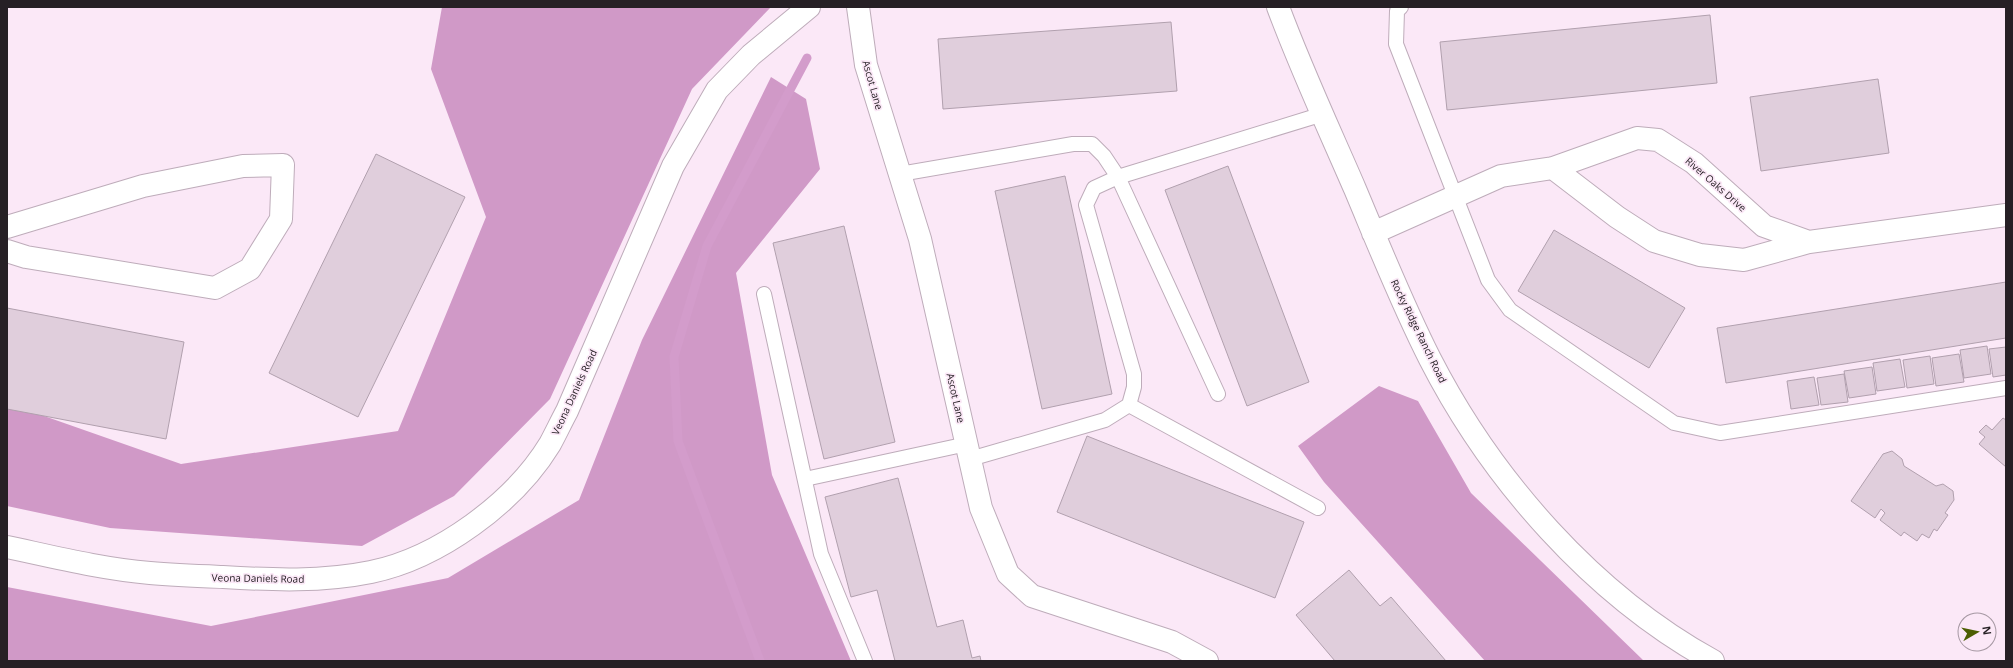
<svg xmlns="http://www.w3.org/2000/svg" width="2013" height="668" viewBox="0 0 2013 668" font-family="'Open Sans',sans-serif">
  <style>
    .forest { fill: #d099c7 }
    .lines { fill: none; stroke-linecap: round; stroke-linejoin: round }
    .stream { stroke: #d39ccb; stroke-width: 9 }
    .building { fill: #e0cedc; stroke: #b1a0ae }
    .lane-casing { stroke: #beacba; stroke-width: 16 }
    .street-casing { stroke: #beacba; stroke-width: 24 }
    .lane { stroke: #fff; stroke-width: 14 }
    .street { stroke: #fff; stroke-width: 22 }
    .labels { text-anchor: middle; stroke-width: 3.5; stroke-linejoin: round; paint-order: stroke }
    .street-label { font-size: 10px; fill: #262025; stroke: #fbe8f7 }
  </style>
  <rect width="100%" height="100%" fill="#fbe8f7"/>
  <path class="forest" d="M442,7H771L692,89L550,399L454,496L362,546L110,528L7,506V403L181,464L398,431L486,217L431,69Z
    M771,77L806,99L820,169L736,273L772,475L851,661H7V587L211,626L448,578L579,500L642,340Z
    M1379,386L1418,401L1471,493L1644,661H1485L1324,482L1298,446Z"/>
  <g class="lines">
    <path class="stream" d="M760,661L678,441L674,357L707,246L807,58"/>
  </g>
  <path class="building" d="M1710,15L1717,83L1447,110L1440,42Z
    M1171,22L1177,91L943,109L938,39Z
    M1878,79L1889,153L1761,171L1750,97Z
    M376,154L465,197L358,417L269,373Z
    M1228,166L1309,382L1247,406L1165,190Z
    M1065,176L1112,394L1042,409L995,191Z
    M844,226L895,442L824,459L773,243Z
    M1554,230L1685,308L1649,368L1518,291Z
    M2006,282V338L1726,383L1717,328Z
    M7,308L184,342L166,439L7,409Z
    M1987,346L1991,374L1964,378L1960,350Z
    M2006,347V375L1993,377L1989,349Z
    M1959,354L1964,382L1936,386L1932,358Z
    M1930,356L1934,384L1907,388L1903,360Z
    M1900,359L1905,387L1877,391L1873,363Z
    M1872,367L1876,394L1849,398L1844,371Z
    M1844,374L1848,402L1821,405L1817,378Z
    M1814,377L1819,405L1791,409L1787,381Z
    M2003,418L2006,420V467L1979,444L1985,437L1979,432L1986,425L1992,430Z
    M1087,436L1304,522L1275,598L1057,512Z
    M1892,451L1902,459L1904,466L1936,486L1943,484L1953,491L1954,500L1945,513L1948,515L1937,531L1934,529L1929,538L1922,534L1917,541L1904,532L1901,536L1880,520L1885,513L1881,509L1875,518L1851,501L1883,454Z
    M898,478L937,627L963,620L972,658L980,656L981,661H895L877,590L851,597L825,497Z
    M1349,570L1380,606L1391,597L1446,661H1335L1296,615Z"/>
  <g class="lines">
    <g class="lane-casing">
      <path id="lane" d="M1401,7L1397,11L1396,44L1488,280L1510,310L1674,423L1720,433L2006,388
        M900,174L1073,144H1092L1104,156L1118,177L1218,394
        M764,294L821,554L865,661
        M1129,405L1318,508
        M970,459L1105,420L1129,405L1134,387V374L1086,205L1094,188L1118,177L1323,114
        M805,479L967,444"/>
    </g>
    <g class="street-casing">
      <path id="street" d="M858,7L866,65L920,239L981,508L1008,574L1032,596L1172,642L1207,661
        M1278,7C1301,69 1329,129 1355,189C1379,246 1402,304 1430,359C1492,480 1593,595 1713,661
        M1553,168L1617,217L1654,241L1700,255L1744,260L1809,242L2006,215
        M7,227L143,186L243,166L283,165L281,219L250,269L215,288L26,257L7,251
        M1373,233L1501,176L1553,168L1637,138L1658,140L1694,163L1764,226L1809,242
        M7,547C54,557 102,569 150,573C174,575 199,576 223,577C272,580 322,582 371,572C439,558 514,503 550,444C556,433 561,422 567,411L673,166L717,90L751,55L809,7"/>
    </g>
    <use href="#lane" class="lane"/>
    <use href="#street" class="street"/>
  </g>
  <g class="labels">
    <g class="street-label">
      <text transform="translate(873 85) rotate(74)" y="4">Ascot Lane</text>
      <text transform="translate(1716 184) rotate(41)" y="4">River Oaks Drive</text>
      <text transform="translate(1419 331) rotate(64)" y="4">Rocky Ridge Ranch Road</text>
      <text transform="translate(574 392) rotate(-65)" y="4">Veona Daniels Road</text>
      <text transform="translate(956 398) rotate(77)" y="4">Ascot Lane</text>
      <text transform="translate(258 578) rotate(1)" y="4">Veona Daniels Road</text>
    </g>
  </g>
  <rect width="2013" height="668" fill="none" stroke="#262025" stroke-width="16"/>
  <g transform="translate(1977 632) rotate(81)"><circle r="19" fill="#fbe8f7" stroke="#a698a3"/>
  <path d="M0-3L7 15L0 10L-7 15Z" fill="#4c5e03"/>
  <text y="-6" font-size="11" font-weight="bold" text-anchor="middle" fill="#262025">N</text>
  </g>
</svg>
